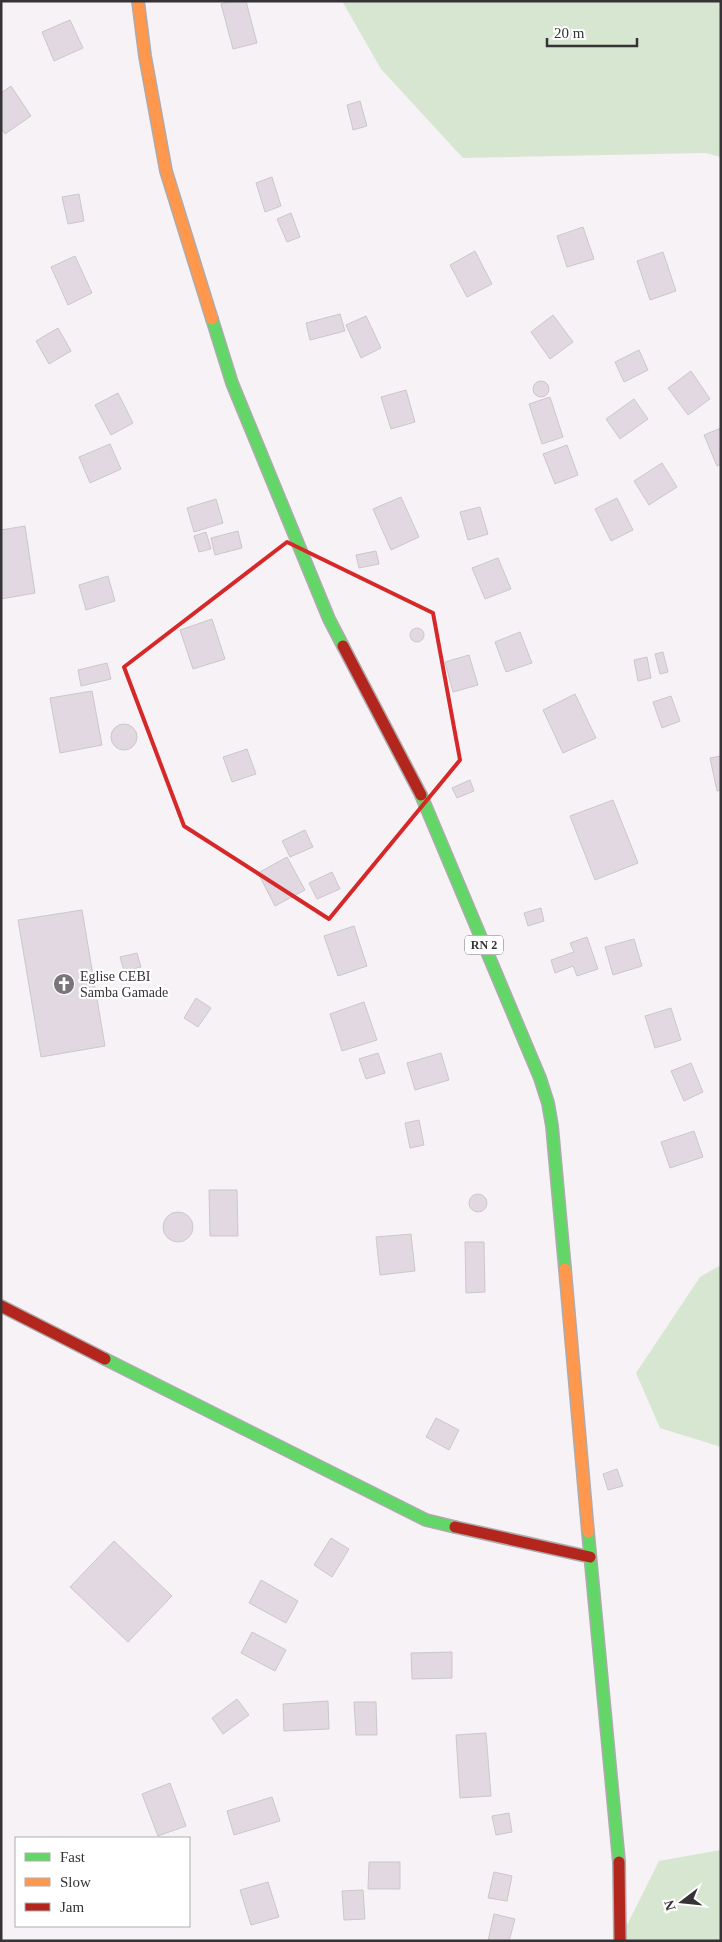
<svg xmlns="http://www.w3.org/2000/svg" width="722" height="1942" viewBox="0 0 722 1942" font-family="'Times New Roman',serif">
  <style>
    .green { fill: #d6e6d0 }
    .building { fill: #e1d8e1; stroke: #cbc8cb }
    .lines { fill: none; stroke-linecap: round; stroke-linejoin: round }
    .fast-casing { stroke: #adabad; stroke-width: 14 }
    .slow-casing { stroke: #adabad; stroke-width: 14 }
    .jam-casing { stroke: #adabad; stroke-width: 14 }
    .fast { stroke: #63d668; stroke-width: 11 }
    .slow { stroke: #ff974d; stroke-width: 11 }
    .jam { stroke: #b3261e; stroke-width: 11 }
    .marked { fill: none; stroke: #d62828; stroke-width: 4; stroke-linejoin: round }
    .labels { text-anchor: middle; stroke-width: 4.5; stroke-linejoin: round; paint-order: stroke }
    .shield { fill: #fff; stroke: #727072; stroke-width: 1 }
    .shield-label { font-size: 12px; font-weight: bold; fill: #363336 }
    .poi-label { font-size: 14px; fill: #363336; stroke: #fff; text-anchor: start }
  </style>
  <rect width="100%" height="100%" fill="#f6f2f6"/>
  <path class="green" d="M342,1H721V157L705,153L463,158L381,69Z
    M721,1265V1447L660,1428L636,1373L700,1277Z
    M721,1850V1941H619L659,1861Z"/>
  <path class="building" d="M233,1H246L257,43L233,49L221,4Z
    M70,20L83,48L54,61L42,32Z
    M11,86L31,116L5,134L1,128V93Z
    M360,101L367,126L353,130L347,105Z
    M272,177L281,206L265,212L256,183Z
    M79,194L84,221L68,224L62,197Z
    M291,213L300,237L287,242L277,219Z
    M583,227L594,259L567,267L557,236Z
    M475,251L492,284L467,297L450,265Z
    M663,252L676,291L650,300L637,261Z
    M75,256L92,293L68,305L51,267Z
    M340,314L345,331L310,340L306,323Z
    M553,315L573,342L550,359L531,332Z
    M366,316L381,348L361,358L346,325Z
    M58,328L71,351L49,364L36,341Z
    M639,350L648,370L624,382L615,362Z
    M691,371L710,399L688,415L668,388Z
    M533 389a8 8 0 1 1 16 0a8 8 0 1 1-16 0Z
    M406,390L415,422L391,429L381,397Z
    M118,393L133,423L111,435L95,405Z
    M550,397L563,437L542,444L529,404Z
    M634,399L648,419L620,439L606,419Z
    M721,428V464L717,466L704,435Z
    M110,444L121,469L90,483L79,457Z
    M567,445L578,475L555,484L543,454Z
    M662,463L677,487L649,505L634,481Z
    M401,497L419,537L391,550L373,509Z
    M617,498L633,530L611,541L595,509Z
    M216,499L223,523L194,532L187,508Z
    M480,507L488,534L468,540L460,512Z
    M25,526L35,593L1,599V530Z
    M238,531L242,548L215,555L211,538Z
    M206,532L211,549L199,552L194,536Z
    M376,551L379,564L359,568L356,555Z
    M498,558L511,589L485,599L472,568Z
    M108,576L115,601L86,610L79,585Z
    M212,619L225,659L193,669L180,630Z
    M410 635a7 7 0 1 1 14 0a7 7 0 1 1-14 0Z
    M520,632L532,663L506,672L495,642Z
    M663,652L668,672L660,674L655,654Z
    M469,655L478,685L453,692L445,662Z
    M647,657L651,678L638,681L634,660Z
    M107,663L111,679L81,686L78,670Z
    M92,691L102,745L60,753L50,698Z
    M575,694L596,738L563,753L543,710Z
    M671,696L680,721L662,728L653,702Z
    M111 737a13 13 0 1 1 26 0a13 13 0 1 1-26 0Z
    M247,749L256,774L232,782L223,757Z
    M721,756V790L717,791L710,758Z
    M470,780L474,791L457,798L452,788Z
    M613,800L638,863L595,880L570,816Z
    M305,830L313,847L290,857L282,841Z
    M287,857L305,890L275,906L258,873Z
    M332,872L340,889L317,899L309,883Z
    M541,908L544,921L528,926L524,913Z
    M82,910L105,1046L41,1057L18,920Z
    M354,926L367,966L338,976L324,936Z
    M587,937L598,969L577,976L573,966L555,973L551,960L574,952L570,943Z
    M634,939L642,966L613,975L605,947Z
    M137,953L141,967L124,971L120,957Z
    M196,998L211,1008L198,1027L184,1018Z
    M364,1002L377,1040L342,1051L330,1014Z
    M671,1008L681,1040L655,1048L645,1016Z
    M378,1053L385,1073L366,1079L359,1059Z
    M441,1053L449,1080L415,1090L407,1063Z
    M691,1063L703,1092L684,1101L671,1071Z
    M419,1120L424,1145L410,1148L405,1123Z
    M694,1131L703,1157L670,1168L661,1142Z
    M209,1190H237L238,1236H210Z
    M469 1203a9 9 0 1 1 18 0a9 9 0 1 1-18 0Z
    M163 1227a15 15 0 1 1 30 0a15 15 0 1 1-30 0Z
    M411,1234L415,1271L380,1275L376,1237Z
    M465,1242H484L485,1292L466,1293Z
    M436,1418L459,1430L449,1450L426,1437Z
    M617,1469L623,1486L608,1490L603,1474Z
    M331,1538L349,1549L332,1577L314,1565Z
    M114,1541L172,1596L128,1642L70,1587Z
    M261,1580L298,1601L286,1623L249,1603Z
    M252,1632L286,1650L275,1671L241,1653Z
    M452,1652V1678L412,1679L411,1653Z
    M237,1699L249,1715L223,1734L212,1718Z
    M328,1701L329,1729L284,1731L283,1704Z
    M354,1702H376L377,1735H356Z
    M486,1733L491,1796L460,1798L456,1735Z
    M170,1783L186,1826L158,1836L142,1794Z
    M272,1797L280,1821L234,1835L227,1811Z
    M509,1813L512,1832L496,1835L492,1816Z
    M369,1862H400V1889H368Z
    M494,1872L512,1876L507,1901L488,1898Z
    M268,1882L279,1917L251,1925L240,1890Z
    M363,1890L365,1919L344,1920L342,1891Z
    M494,1914L515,1919L509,1941H488Z"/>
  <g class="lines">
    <g class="fast-casing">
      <path id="fast" d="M212,319L232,383L329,619L343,646
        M421,795L540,1078L548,1103L552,1126L565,1269
        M105,1359L426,1520L455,1527
        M588,1532L619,1862"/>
    </g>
    <g class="slow-casing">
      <path id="slow" d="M138,1L145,56L166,171L212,319
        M565,1269L588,1532"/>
    </g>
    <g class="jam-casing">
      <path id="jam" d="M343,646L421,795
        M1,1306L105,1359
        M455,1527L590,1557
        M619,1862L620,1941"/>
    </g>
    <use href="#fast" class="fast"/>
    <use href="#slow" class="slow"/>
    <use href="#jam" class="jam"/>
  </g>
  <path class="marked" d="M287,542L433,613L460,760L329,919L184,826L124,667Z"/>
  <defs>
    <g id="church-disc" transform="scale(1.125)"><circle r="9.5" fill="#797679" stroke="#fff"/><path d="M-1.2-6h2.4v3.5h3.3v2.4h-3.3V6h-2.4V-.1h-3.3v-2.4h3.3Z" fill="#fff"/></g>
  </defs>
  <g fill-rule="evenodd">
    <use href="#church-disc" x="64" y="984"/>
  </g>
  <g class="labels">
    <rect class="shield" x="465" y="935.5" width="38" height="19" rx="4"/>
    <g class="shield-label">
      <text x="484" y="949">RN 2</text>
    </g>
    <g class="poi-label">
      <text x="80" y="981">Eglise CEBI<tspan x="80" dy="16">Samba Gamade</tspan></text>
    </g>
  </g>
  <rect width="722" height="1942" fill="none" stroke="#363336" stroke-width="5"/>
  <rect x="15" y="1837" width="175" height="90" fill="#ffffff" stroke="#afadaf"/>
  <rect x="25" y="1853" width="25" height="8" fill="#63d668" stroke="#afadaf"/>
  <text x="60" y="1862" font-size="15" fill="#363336">Fast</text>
  <rect x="25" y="1878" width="25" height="8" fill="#ff974d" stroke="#afadaf"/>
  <text x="60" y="1887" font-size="15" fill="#363336">Slow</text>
  <rect x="25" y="1903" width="25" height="8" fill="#b3261e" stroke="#afadaf"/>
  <text x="60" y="1912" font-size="15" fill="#363336">Jam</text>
  <g transform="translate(682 1902) rotate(254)" stroke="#ffffff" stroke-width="4" paint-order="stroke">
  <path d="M0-4L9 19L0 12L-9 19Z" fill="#363336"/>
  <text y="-8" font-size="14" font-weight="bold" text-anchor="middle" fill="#363336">N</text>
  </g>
  <path d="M547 38v8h90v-8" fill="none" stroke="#363336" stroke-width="2.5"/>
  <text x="554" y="38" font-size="15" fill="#363336" stroke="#ffffff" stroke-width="4" paint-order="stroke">20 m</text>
</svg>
